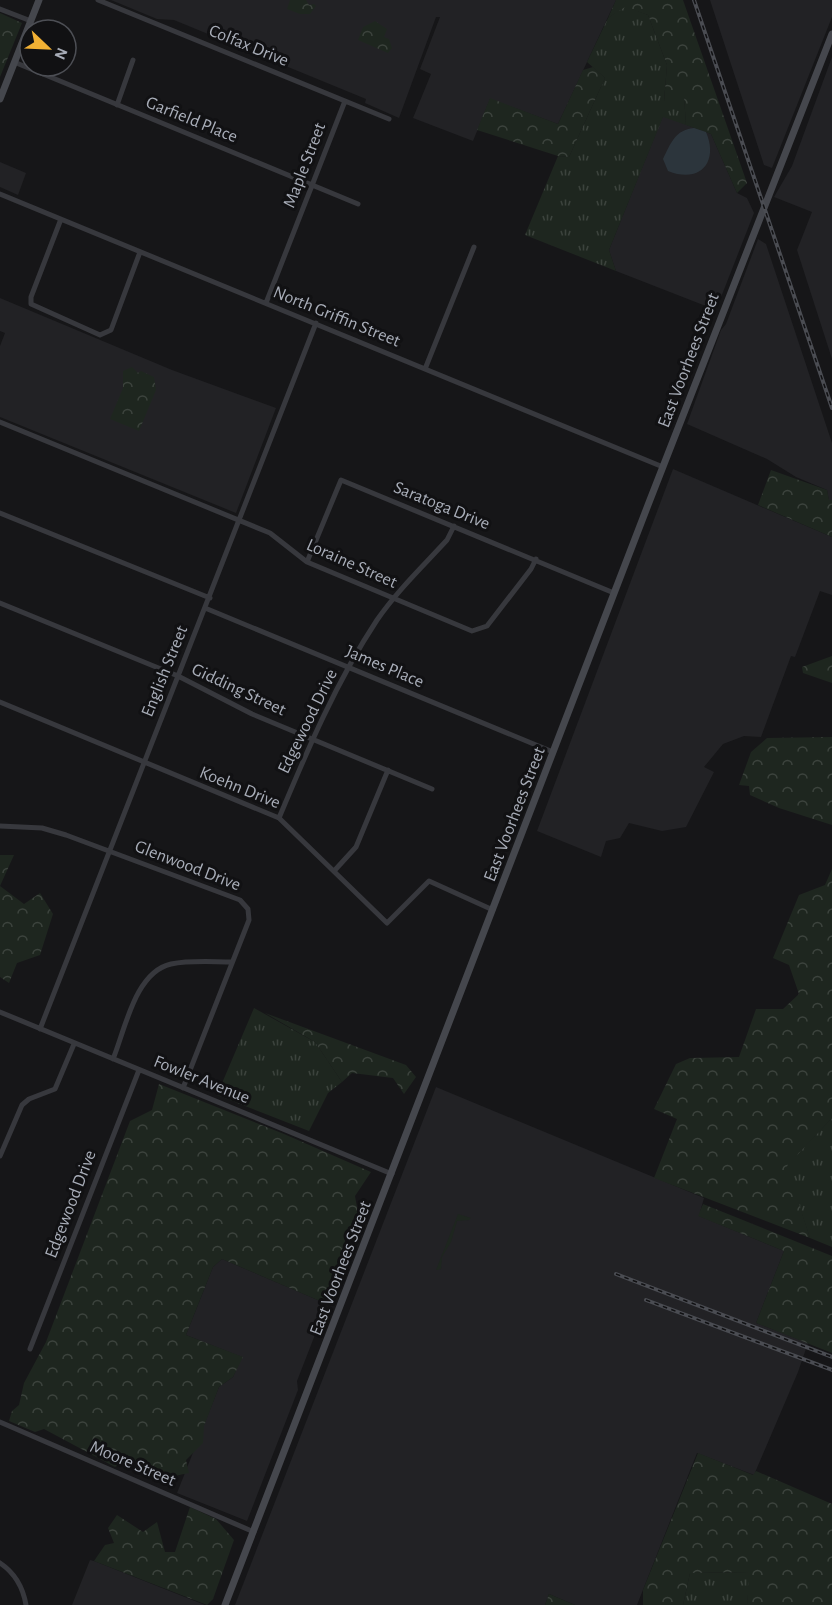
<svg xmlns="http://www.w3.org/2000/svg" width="832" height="1605" viewBox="0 0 832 1605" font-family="'Alegreya Sans',sans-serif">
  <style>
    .built { fill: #222225 }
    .grass { fill: url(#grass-tufts) }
    .forest { fill: url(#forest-crowns) }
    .garden { fill: #1e261f }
    .water { fill: #2c353c }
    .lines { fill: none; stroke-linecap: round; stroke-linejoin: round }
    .street { stroke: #37383d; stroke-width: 5 }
    .secondary { stroke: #45474d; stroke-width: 7 }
    .rail-casing { stroke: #4a4c52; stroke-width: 4 }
    .rail { stroke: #111113; stroke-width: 1.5; stroke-dasharray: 4.5; stroke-linecap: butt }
    .labels { text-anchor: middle; stroke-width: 6; stroke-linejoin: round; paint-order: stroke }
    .street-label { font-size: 18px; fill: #a8adb8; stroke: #111113 }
  </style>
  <defs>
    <pattern id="grass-tufts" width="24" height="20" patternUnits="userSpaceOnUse" patternTransform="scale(1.5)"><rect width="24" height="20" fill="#1e261f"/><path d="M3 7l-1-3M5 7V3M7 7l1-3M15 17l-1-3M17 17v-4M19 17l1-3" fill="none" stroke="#3c433d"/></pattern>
    <pattern id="forest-crowns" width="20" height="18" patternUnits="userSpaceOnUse" patternTransform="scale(1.5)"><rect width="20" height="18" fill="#1e261f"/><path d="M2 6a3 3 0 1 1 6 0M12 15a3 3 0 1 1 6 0" fill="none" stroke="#3c433d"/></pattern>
  </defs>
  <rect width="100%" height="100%" fill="#161618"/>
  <path class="built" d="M111,0H616L558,124L490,99L473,141L413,118L431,74L420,69L440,17H436L399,118L365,103L366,99L174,20L157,19Z
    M710,0H832V17L772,168L764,165Z
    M832,57V359L797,250L812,212L774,197L792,166Z
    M663,116L711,134L737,193L747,198L754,213L716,310L616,271L609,250Z
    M0,162L26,173L18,195L0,187Z
    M758,239L766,244L832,443V500L829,501L827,490L796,477L767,459L687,424L721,330L726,324Z
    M0,298L172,370L276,408L236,513L0,417V346L5,333L0,331Z
    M673,469L832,537V595L820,591L795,657L791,656L761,737L744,736L723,744L704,767L714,772L686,827L662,831L629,823L620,838L606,841L601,857L537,831Z
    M436,1087L704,1198L699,1216L784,1251L756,1323L808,1343L798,1372L754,1475L697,1453L637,1605H575L549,1594L545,1605H235Z
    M222,1259L327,1304L297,1381L298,1390L247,1521L177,1493L219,1387L233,1377L242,1357L186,1335L213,1267Z
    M90,1560L94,1561L205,1605H72Z"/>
  <path class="grass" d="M625,6L648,15L667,65L664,101L684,95L686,125L663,117L609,250L616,271L525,235L558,156L569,157L605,78L587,62L608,18Z
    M254,1008L315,1042L342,1082L328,1093L309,1131L217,1095Z
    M832,1118V1247L810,1238L786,1166Z
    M750,1572L747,1605H683L690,1573Z"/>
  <path class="forest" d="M290,0H306L309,5L314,4L316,6L310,14H300L287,9Z
    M616,0H683L747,183L737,193L711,134L686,125L684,96L664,102L667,65L648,15L625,7L608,18Z
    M0,13L22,23L0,77Z
    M375,21L387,29L384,37L389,39L392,48L388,53L358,40L363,27Z
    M593,67L605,78L569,157L558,156L477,130L490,98L558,124L583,70Z
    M132,367L138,373L141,371L154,377L156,390L139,431L110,419L123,388V371Z
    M771,470L827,490L829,500H832V537L758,505Z
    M832,656V683L803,673L802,667Z
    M832,737V825L779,808L750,795L749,786L739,785L751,752L767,738Z
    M0,855H14L0,886L24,904L40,893L53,914L40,955L17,963L9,983L0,977Z
    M832,869V1118L787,1166L810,1238L654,1178L677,1119L654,1109L676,1064L690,1058L739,1057L756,1009H783L799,994L789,965L773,958L799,895L825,885Z
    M265,1013L406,1065L416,1077L404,1094L393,1078L352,1073L342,1082L315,1042Z
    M159,1084L284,1134L371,1172L355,1196L358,1213L344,1238L347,1247C336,1266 334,1283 327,1304L222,1259L213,1267L186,1335L243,1357L233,1377L219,1387L204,1426L203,1443L186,1460L189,1473C165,1478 156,1480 138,1462L125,1461L115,1467L44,1429L35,1432L9,1421L12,1411L19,1405L24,1383L46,1342L130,1121L152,1110Z
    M703,1204L832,1256V1353L756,1323L784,1251L698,1216Z
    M698,1453L753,1475L756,1471L832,1504V1605H747L749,1572L690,1573L683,1605H643V1590Z
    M190,1507L216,1519L234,1540L213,1599L207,1605L94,1561L105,1545L114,1543L108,1528L117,1515L143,1532L157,1522L165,1552H175Z
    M549,1594L575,1605H545Z"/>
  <path class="garden" d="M458,1214L471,1218L469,1220L457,1221L451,1242L442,1257L441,1269L436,1270Z"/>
  <path class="water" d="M694,128L706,132C719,162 700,184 668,171L663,159C671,143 675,130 694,128Z"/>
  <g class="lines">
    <path class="street" d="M98,0L389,119
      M0,9L31,21
      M14,62L358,204
      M117,105L133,60
      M0,194L663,467
      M61,219L31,297V304L100,335L111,330L140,252
      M266,303L345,101
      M425,369L474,247
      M0,422L270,533L307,562L472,631L487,626L531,569L536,559
      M0,513L210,598
      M307,562L341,480L614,593
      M0,603L178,676L252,714L432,789
      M205,608L553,752
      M0,702L279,818L387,923L429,881L493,910
      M279,818C307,751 336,682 377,620C397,591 423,566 447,540L454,526
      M0,826L42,828L66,835L240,900L248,909L249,920L183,1088
      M335,870L356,847L388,770
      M0,1012L392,1174
      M40,1029L316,323
      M113,1059C125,1030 135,972 171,964C191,960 212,962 232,962
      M0,1156L22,1105L29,1099L55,1089L74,1044
      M30,1349L139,1070
      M0,1422L254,1532
      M0,1563C15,1573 23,1587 26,1605"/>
    <path class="secondary" d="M0,99L39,0
      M225,1605L648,505L832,34"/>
    <g class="rail-casing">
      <path id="rail" d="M694,0L832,408
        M616,1274L832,1357
        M646,1300L832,1370"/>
    </g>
    <use href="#rail" class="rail"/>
  </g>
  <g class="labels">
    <g class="street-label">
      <text transform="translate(249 45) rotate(22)" y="6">Colfax Drive</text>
      <text transform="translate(192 119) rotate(22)" y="6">Garfield Place</text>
      <text transform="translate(304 165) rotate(-69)" y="6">Maple Street</text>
      <text transform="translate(337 316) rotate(22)" y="6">North Griffin Street</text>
      <text transform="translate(688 360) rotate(-69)" y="6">East Voorhees Street</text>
      <text transform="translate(442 505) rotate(22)" y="6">Saratoga Drive</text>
      <text transform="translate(352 563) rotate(24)" y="6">Loraine Street</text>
      <text transform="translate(385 666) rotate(23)" y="6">James Place</text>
      <text transform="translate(164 671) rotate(-68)" y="6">English Street</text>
      <text transform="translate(239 689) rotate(25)" y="6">Gidding Street</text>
      <text transform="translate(307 721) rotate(-64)" y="6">Edgewood Drive</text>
      <text transform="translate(240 787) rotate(22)" y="6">Koehn Drive</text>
      <text transform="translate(514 814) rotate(-69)" y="6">East Voorhees Street</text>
      <text transform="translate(188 865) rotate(21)" y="6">Glenwood Drive</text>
      <text transform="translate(202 1079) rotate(22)" y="6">Fowler Avenue</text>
      <text transform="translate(70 1204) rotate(-69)" y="6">Edgewood Drive</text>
      <text transform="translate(340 1268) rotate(-69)" y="6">East Voorhees Street</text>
      <text transform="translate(133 1463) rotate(23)" y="6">Moore Street</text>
    </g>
  </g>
  <g transform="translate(48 48) rotate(113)"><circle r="28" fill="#111113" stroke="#4d4f55" stroke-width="1.5"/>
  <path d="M0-4.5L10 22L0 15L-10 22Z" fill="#f2b134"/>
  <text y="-9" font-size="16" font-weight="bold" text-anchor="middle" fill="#a8adb8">N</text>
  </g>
</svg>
